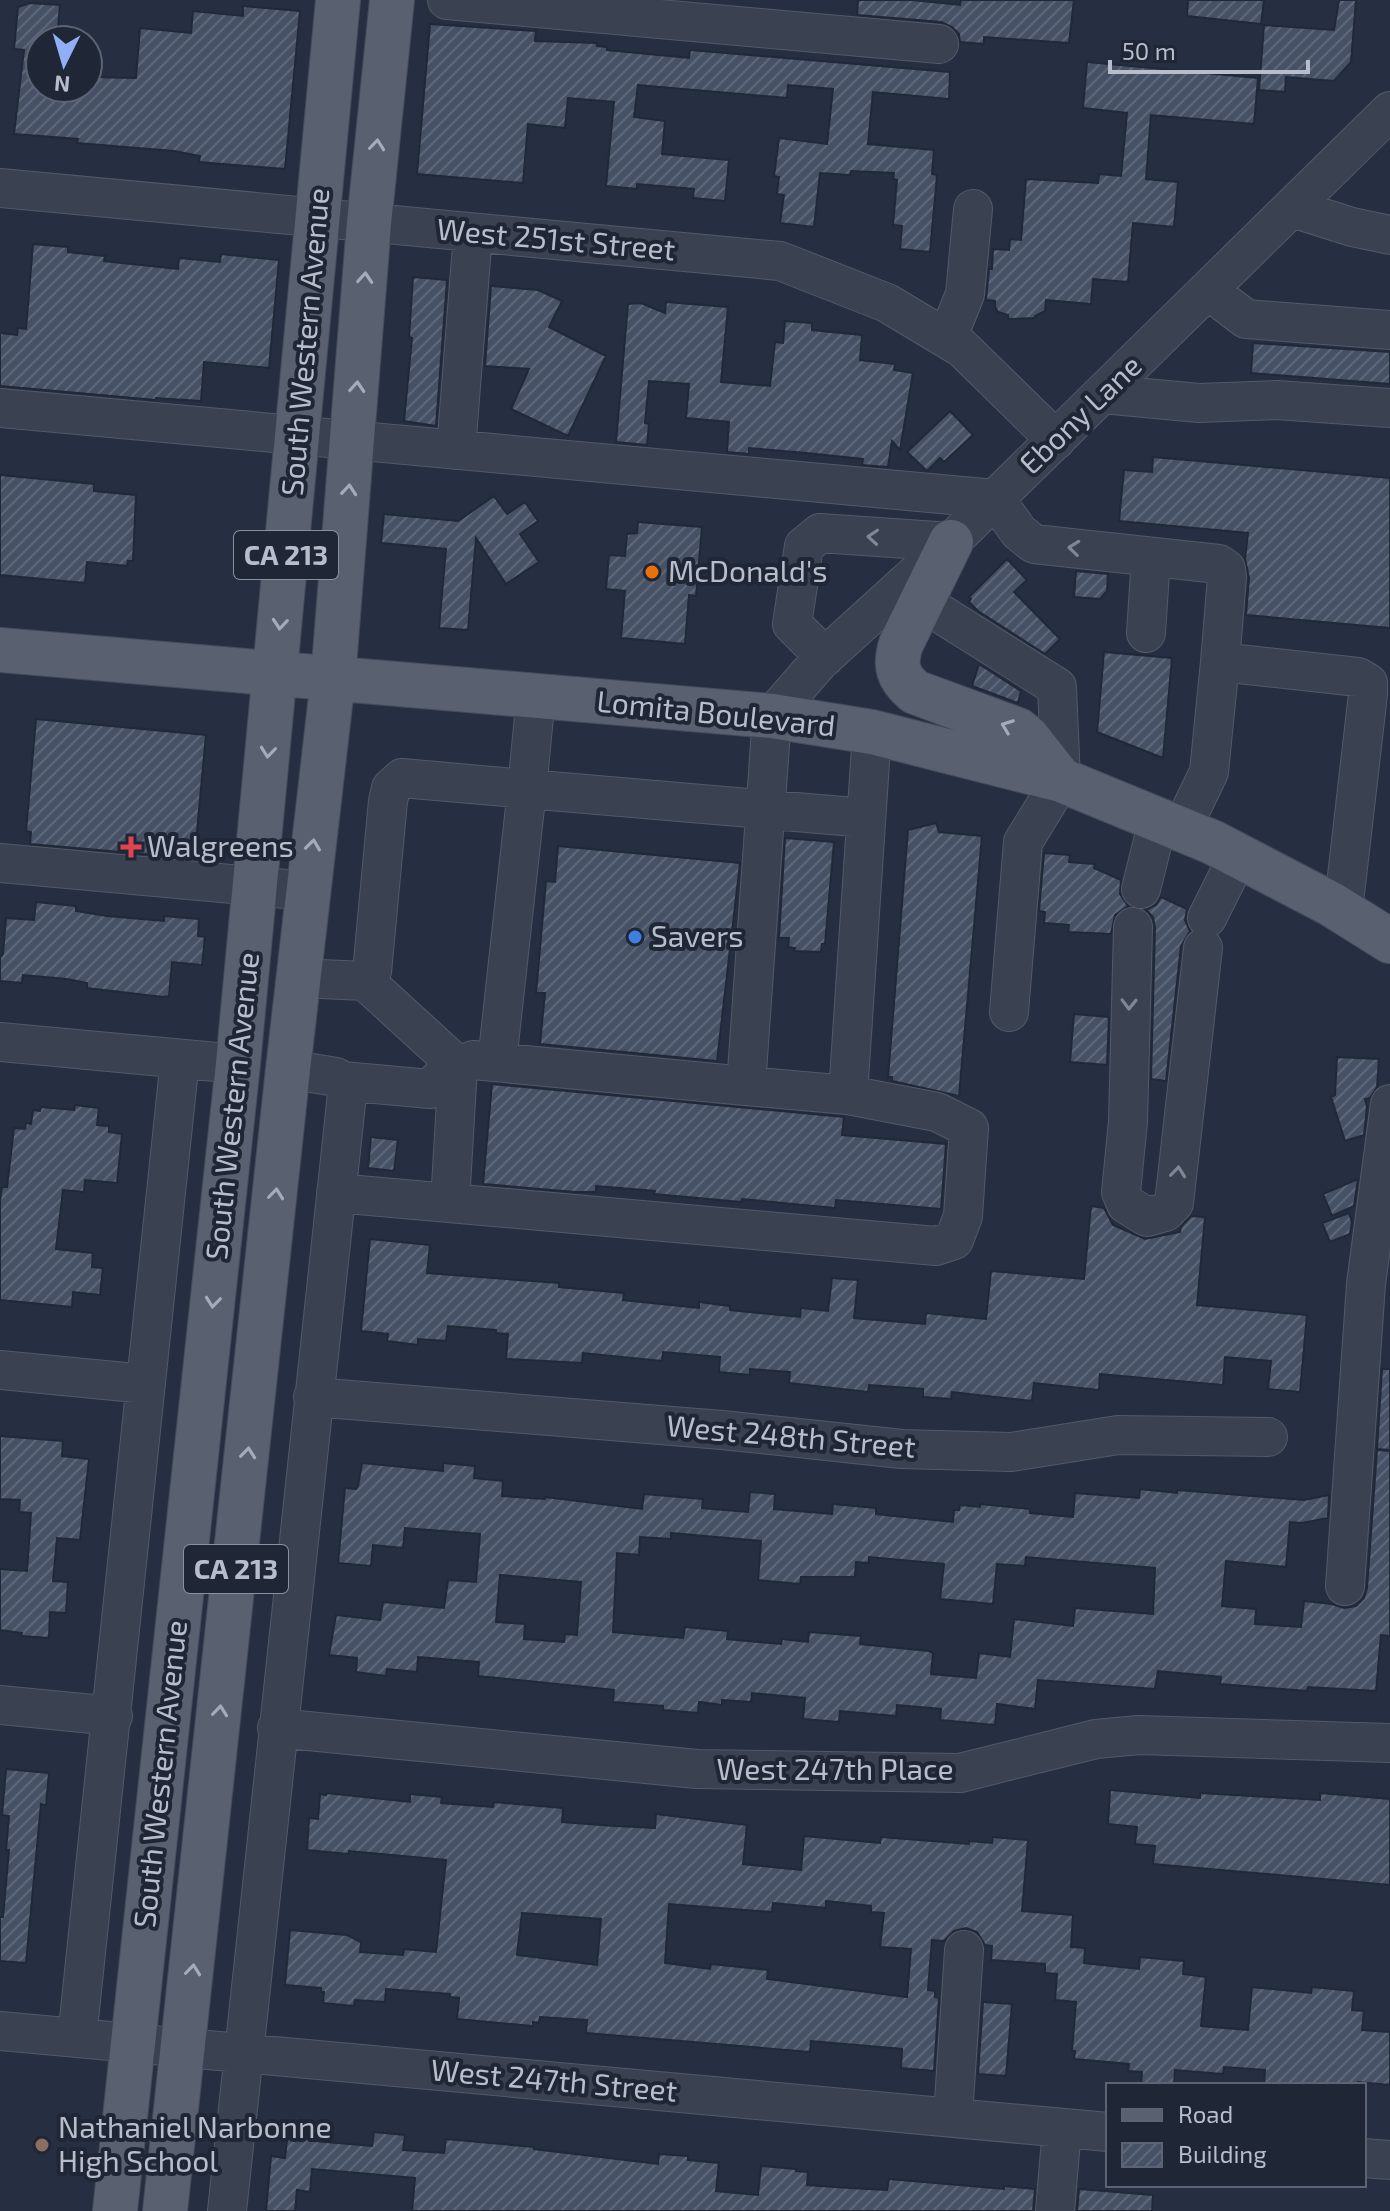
<svg xmlns="http://www.w3.org/2000/svg" width="1390" height="2211" viewBox="0 0 1390 2211" font-family="'Exo 2',sans-serif">
  <style>
    .building { fill: url(#building-hatch); stroke: #212938; stroke-width: 2; fill-rule: evenodd }
    .lines { fill: none; stroke-linecap: round; stroke-linejoin: round }
    .minor-casing { stroke: #525a68; stroke-width: 40 }
    .major-casing { stroke: #444b5a; stroke-width: 46 }
    .minor { stroke: #3a4251; stroke-width: 38 }
    .major { stroke: #596171; stroke-width: 44 }
    .oneway { stroke: #a4abb9 }
    .oneway2 { stroke: #7f8694 }
    .food-dot { fill: #e8710a; stroke: #1f2736; stroke-width: 3 }
    .health-dot { fill: #e0444e; stroke: #1f2736; stroke-width: 3 }
    .shop-dot { fill: #3f7fe0; stroke: #1f2736; stroke-width: 3 }
    .education-dot { fill: #8d6e63; stroke: #1f2736; stroke-width: 3 }
    .labels { text-anchor: middle; stroke-width: 8; stroke-linejoin: round; paint-order: stroke }
    .shield { fill: #1f2736; stroke: #89909e; stroke-width: 2 }
    .shield-label { font-size: 28px; font-weight: bold; fill: #b7bdcb }
    .street-label { font-size: 30px; fill: #b7bdcb; stroke: #1f2736 }
    .poi-label { font-size: 30px; fill: #b7bdcb; stroke: #1f2736; text-anchor: start }
  </style>
  <defs>
    <pattern id="building-hatch" width="6" height="6" patternUnits="userSpaceOnUse" patternTransform="scale(2)"><rect width="6" height="6" fill="#475165"/><path d="M-1 1l2-2M0 6l6-6M5 7l2-2" fill="none" stroke="#5f687a"/></pattern>
  </defs>
  <rect width="100%" height="100%" fill="#262f41"/>
  <path class="building" d="M858,0H912L960,5L961,0H1074L1069,43L984,37V44L960,42L959,34L952,27L941,22L857,15Z
    M1188,0H1264L1261,24L1187,16Z
    M1339,0H1356L1351,62L1334,81L1286,77L1285,92L1259,90L1264,25L1334,30Z
    M30,3L60,5L57,40H40V88H88V77L136,78L140,28L191,33L193,11L243,16V6L300,11L285,169L199,162L200,156L174,151L77,143L78,139L14,134L24,50L14,49L18,7Z
    M430,24L536,31L535,41L597,43V46L607,47V50L689,58L690,50L950,72L949,99L873,92L868,144L934,150L932,174L937,175L930,252L900,249L902,226L893,225L897,180L893,179L894,173L851,171L850,175L820,173L814,227L780,223L784,195L777,194L779,177L774,176L779,138L827,144L833,89L788,85L787,98L638,85L634,117L665,121L662,154L729,160L725,201L693,198L694,189L637,184V189L606,186L614,102L568,98L565,128L528,124L523,183L417,174Z
    M1087,62L1258,78L1254,124L1151,115L1146,179L1178,182L1174,227L1133,223L1128,282L1093,279L1091,304L1046,300L1045,311L1035,316V318L1008,319V315L998,312L995,307V301L986,300L989,269H992L993,249L1009,250L1010,239L1021,240L1026,179L1098,183L1099,174L1121,176L1127,113L1083,108Z
    M33,244L68,247V252L105,256L104,261L178,269L179,258L220,262L221,254L279,260L269,368L204,362L201,401L156,398V400L0,386V333L17,335L18,328L26,329Z
    M413,277L447,280L436,426L404,421L412,338L409,337Z
    M491,286L538,290L562,301L549,327L606,356L568,436L511,409L529,369L485,366Z
    M666,302L728,307L721,382L770,386L775,342L783,343L785,321L812,323V330L862,335L860,360L895,364L894,370L913,373L900,450L892,441L888,467L862,465L863,459L806,453L749,448V454L727,452L729,422L686,418L689,384L649,381L645,423L649,424L647,445L616,442L628,304L641,303L665,313Z
    M1253,343L1390,352V384L1251,373Z
    M950,411L973,435L944,462L940,458L927,471L907,452Z
    M1153,457L1390,478V628L1246,615L1249,578L1245,559L1248,533L1119,521L1124,470L1152,472Z
    M0,475L94,484V491L136,495L133,561H128L127,566L87,562L85,583L0,575Z
    M494,496L507,514L525,502L538,521L520,534L539,562L506,584L476,538L468,630L439,628L446,549L381,543L384,514L458,521Z
    M638,522L702,527L696,596L689,595L685,644L621,638L625,591L606,589L609,555L625,556L627,534L637,533Z
    M1007,559L1027,580L1014,592L1060,639L1045,654L978,611L969,602L971,599L969,597Z
    M1076,571L1108,574L1107,591L1100,599L1074,597Z
    M1104,652L1172,658L1163,758L1097,732Z
    M979,664L1021,691L1018,703L972,686Z
    M36,719L206,735L196,842L177,857L30,844L31,832L26,831Z
    M936,823L939,832L982,836L959,1096L892,1081V1077H888L908,830Z
    M785,838L834,842L825,944H822L821,952L794,951L795,948L788,947L789,938H779Z
    M558,846L740,863L717,1061L540,1044L545,993H536L546,881L555,882Z
    M1044,853L1070,855L1069,862L1095,864L1094,868L1121,880L1120,894L1128,906L1115,915L1111,934L1068,932L1069,925L1044,923L1045,912L1039,911Z
    M1161,897L1187,909L1185,920L1190,931L1181,946L1166,1081L1151,1079L1155,928L1153,917L1146,910L1156,905Z
    M36,902L76,906V911L107,916L164,921V916L199,919L198,936L205,937L202,965L172,962L169,996L163,997L87,988V983L67,979L23,975L22,983L0,981V958L3,954L6,918L34,920Z
    M1074,1014L1109,1017L1107,1065L1070,1062Z
    M1337,1057L1379,1059L1377,1087L1370,1098L1365,1099L1367,1107L1364,1135L1345,1141L1331,1097L1335,1095Z
    M492,1084L844,1117L842,1135L946,1144L941,1209L836,1200L835,1208L742,1199L741,1202L654,1194L655,1191L596,1186V1192H575L483,1184Z
    M75,1105L99,1108L97,1125L109,1126V1132L122,1134L117,1183L85,1180L84,1192L63,1190L56,1249L93,1253L92,1267L103,1268L100,1295L73,1292L72,1307L0,1300V1201L2,1187H7L14,1128L25,1129L26,1123L31,1124L33,1110L40,1111L41,1107L74,1110Z
    M371,1137L398,1140L394,1171L368,1168Z
    M1358,1179L1354,1206L1332,1216L1323,1194Z
    M1091,1206L1104,1208L1113,1225L1145,1239L1180,1232L1181,1227L1191,1216L1205,1217L1197,1305L1307,1315L1300,1392L1268,1389L1271,1361L1225,1357L1223,1385L1100,1374L1099,1390L1034,1383L1032,1401L952,1392L951,1399L923,1397V1389L869,1385L868,1392L789,1383L790,1372L750,1369V1375L719,1372L720,1357L663,1352L662,1361L583,1353L582,1363L506,1359L508,1334L496,1333V1330L448,1326L446,1341L418,1339V1345L387,1341L388,1334L361,1331L370,1239L430,1245L427,1273L559,1283V1287L624,1293L623,1300L699,1308V1302L730,1306V1310L800,1317L801,1308L828,1311L832,1278L858,1280L854,1318L925,1324L926,1313L986,1319L991,1271L1084,1279Z
    M1349,1213L1352,1222L1350,1234L1330,1242L1322,1223Z
    M1382,1369H1390V1450L1377,1449Z
    M0,1436L63,1441L62,1456L89,1459L80,1540L57,1538L53,1581L68,1582L66,1613L50,1612L49,1638L21,1636L22,1633L0,1630V1569L27,1571L31,1513L19,1512L20,1500L0,1499Z
    M1377,1450L1390,1451V1636L1381,1635L1376,1691L1308,1687L1307,1691L1220,1684L1221,1677L1158,1671L1155,1689L1038,1680L1035,1709L997,1704L995,1725L940,1720L941,1709L897,1705L896,1716L840,1711L839,1722L803,1719L805,1698L752,1693L751,1702L722,1700V1705L699,1702L698,1713L663,1710V1706L613,1702L614,1690L478,1676L479,1662L418,1657L417,1672L387,1669L386,1676L356,1672L357,1658L329,1655L336,1615L380,1620L383,1602L444,1608L448,1580L476,1582L480,1534L405,1528L403,1548L373,1545L371,1566L338,1563L345,1488L356,1489L358,1486L362,1463L443,1471V1463L475,1466L474,1478L503,1481L502,1496L545,1499V1497L642,1509L644,1494L703,1499L702,1508L748,1512L750,1492L775,1494L774,1509L832,1514L833,1504L876,1508V1514L953,1522L954,1510H959L960,1505L980,1507V1504L1030,1509V1513L1073,1517L1075,1493L1139,1498L1140,1489L1177,1493V1490L1304,1500L1329,1495L1328,1518L1302,1523L1290,1522L1286,1567L1226,1561L1222,1606L1256,1609L1255,1624L1301,1627L1304,1601L1332,1604L1344,1608L1356,1606L1364,1598L1367,1588ZM671,1533L761,1541L758,1580L800,1584L801,1577H855L856,1562L869,1563V1557L944,1564L940,1599L993,1604L997,1564L1025,1566L1026,1557L1155,1568L1153,1614L1075,1608L1073,1626L1014,1619L1010,1657L979,1653L976,1678L931,1674L933,1653L929,1651L860,1644L861,1636L809,1632L808,1642L782,1639L781,1644L727,1639L728,1631L685,1627L683,1638L613,1632L617,1553L639,1555L640,1537L671,1539ZM500,1575L581,1582L577,1635L565,1634L564,1642L524,1639L525,1624L496,1622Z
    M6,1769L49,1773L46,1805L41,1804L26,1963L0,1961V1917H3L9,1850H6L9,1816L2,1815Z
    M1110,1790L1200,1798V1793L1320,1800V1793L1390,1799V1885L1153,1864L1155,1846L1135,1844L1137,1827L1108,1824Z
    M326,1793L410,1802V1794L442,1797L441,1803L493,1807L494,1802L563,1808L562,1822L615,1826L655,1828L656,1814L747,1825L743,1864L801,1870L804,1836L880,1843L881,1837L969,1844V1841L992,1843L993,1837L1028,1840L1022,1911L1073,1915L1071,1947L1085,1948L1084,1963L1139,1969L1140,1957L1184,1961L1183,1974L1206,1977L1201,2026L1248,2030L1252,1987L1311,1993L1312,1987L1354,1991L1352,2010L1364,2011L1362,2030L1390,2032V2085L1358,2082V2085H1264L1265,2070L1224,2067L1223,2074L1175,2070L1174,2085H1141L1142,2072L1128,2071L1129,2064L1074,2059L1075,2051H1072L1076,2002L1055,2000L1057,1974L1045,1973V1964L991,1960L992,1946L985,1945L977,1932L966,1928L954,1931L944,1941L932,1940L928,1990L935,1991V1997L939,1998L934,2071L901,2068L902,2049L811,2041L810,2052L586,2033L587,2020L540,2017L539,2023L533,2022V2026L457,2019L459,1998L450,1997V1994L386,1989L385,2002L355,2000L354,2006L323,2003L324,1992H321V1988L285,1985L290,1930L347,1935L361,1942L360,1952L403,1955L404,1949L436,1952L446,1860L349,1851V1854L307,1850L309,1818L318,1819L320,1794L326,1795ZM826,1901L871,1906V1912L884,1913L880,1947L911,1949L907,1997L767,1979L768,1970L711,1964L710,1969L665,1963L669,1904L772,1912L773,1903L826,1908ZM522,1913L601,1919L597,1965L517,1955Z
    M983,2002L1012,2004L1006,2076L978,2074Z
    M288,2130L316,2133L315,2141L372,2146L374,2132L405,2135L403,2150L444,2153L446,2139L534,2147V2149L658,2164L659,2154L688,2156V2160L719,2163L716,2191L758,2195L761,2166L796,2169V2171L808,2172L807,2185L850,2188L887,2190L889,2179L1004,2189V2186L1035,2189L1033,2211H412L415,2178L312,2169L310,2192L297,2190L295,2211H266L271,2156L285,2158Z
    M1079,2189L1153,2195L1152,2211H1077Z"/>
  <g class="lines">
    <g class="minor-casing">
      <path id="minor" d="M447,0L939,44
        M0,188L780,261L887,303L962,348L1056,440
        M1292,208L1352,227L1390,235
        M1208,290L1246,319L1390,330
        M947,339L965,294L973,209
        M1102,394L1199,403L1277,400L1390,408
        M0,408L995,499L1019,532L1034,544L1219,564L1226,569L1227,577L1220,662L1358,677L1368,683V694L1343,911
        M456,450L473,233
        M922,602L1057,687L1061,780L1023,842L1009,1012
        M1146,633L1151,557
        M825,657L792,624L804,546L820,533L951,542
        M872,732L848,1095L746,1086L772,716L819,662L951,542L1390,111
        M1181,830L1209,772L1220,662
        M0,863L308,891
        M1141,889L1158,821
        M1207,918L1238,856
        M1133,927L1128,1122L1121,1192L1126,1204L1147,1217L1165,1212L1174,1203L1203,948
        M298,978L365,981L372,972L388,801L391,788L402,778L527,789L536,696
        M365,981L458,1066L450,1203
        M0,1042L238,1064
        M497,1062L527,789L866,818
        M342,1081L430,1089L447,1071L473,1060L746,1086
        M336,1193L936,1246L954,1240L963,1216L969,1128L937,1112L848,1095
        M0,1370L146,1384
        M313,1397L722,1430L902,1449L1011,1452L1118,1435L1268,1437
        M1345,1586L1366,1284L1390,1104
        M0,1705L113,1716
        M277,1728L697,1769L960,1773L1096,1739L1139,1735L1390,1743
        M0,2031L1108,2132
        M77,2038L180,1059
        M953,2116L964,1950
        M1364,2158L1390,2160
        M227,2211L347,1094L342,1081L336,1077L288,1069
        M1055,2211L1062,2128"/>
    </g>
    <g class="major-casing">
      <path id="major" d="M951,542L901,644C894,666 898,678 915,692L1018,730L1028,738L1061,780
        M0,650L772,716L872,732L1061,780L1212,842L1331,904L1390,941
        M115,2211L238,1064L338,0
        M165,2211L288,1069L333,679L369,223L392,0"/>
    </g>
    <use href="#minor" class="minor"/>
    <use href="#major" class="major"/>
  </g>
  <defs><path id="oneway-chevron" d="M-2-3.5L2.5 0L-2 3.5" fill="none" stroke-width="1.6" stroke-linecap="round" stroke-linejoin="round" transform="scale(2)"/></defs>
  <g class="oneway">
    <use href="#oneway-chevron" transform="translate(377 145) rotate(-84)"/>
    <use href="#oneway-chevron" transform="translate(365 278) rotate(-86)"/>
    <use href="#oneway-chevron" transform="translate(357 387) rotate(-86)"/>
    <use href="#oneway-chevron" transform="translate(349 490) rotate(-85)"/>
    <use href="#oneway-chevron" transform="translate(280 624) rotate(95)"/>
    <use href="#oneway-chevron" transform="translate(1007 726) rotate(-159)"/>
    <use href="#oneway-chevron" transform="translate(268 752) rotate(96)"/>
    <use href="#oneway-chevron" transform="translate(313 845) rotate(-83)"/>
    <use href="#oneway-chevron" transform="translate(276 1194) rotate(-84)"/>
    <use href="#oneway-chevron" transform="translate(213 1302) rotate(96)"/>
    <use href="#oneway-chevron" transform="translate(248 1453) rotate(-84)"/>
    <use href="#oneway-chevron" transform="translate(220 1711) rotate(-84)"/>
    <use href="#oneway-chevron" transform="translate(193 1970) rotate(-84)"/>
  </g>
  <g class="oneway2">
    <use href="#oneway-chevron" transform="translate(873 537) rotate(-176)"/>
    <use href="#oneway-chevron" transform="translate(1074 548) rotate(-174)"/>
    <use href="#oneway-chevron" transform="translate(1129 1004) rotate(91)"/>
    <use href="#oneway-chevron" transform="translate(1178 1172) rotate(-84)"/>
  </g>
  <circle class="food-dot" cx="652" cy="572" r="8"/>
  <path class="health-dot" d="M127 835h8v8h8v8h-8v8h-8v-8h-8v-8h8z"/>
  <circle class="shop-dot" cx="635" cy="937" r="8"/>
  <circle class="education-dot" cx="42" cy="2145" r="8"/>
  <g class="labels">
    <g class="shield">
      <rect x="234" y="531" width="104" height="48" rx="6"/>
      <rect x="184" y="1545" width="104" height="48" rx="6"/>
    </g>
    <g class="shield-label">
      <text x="286" y="565">CA 213</text>
      <text x="236" y="1579">CA 213</text>
    </g>
    <g class="street-label">
      <text transform="translate(556 240) rotate(5)" y="10">West 251st Street</text>
      <text transform="translate(306 342) rotate(-85)" y="10">South Western Avenue</text>
      <text transform="translate(1081 415) rotate(-44)" y="10">Ebony Lane</text>
      <text transform="translate(716 714) rotate(6)" y="10">Lomita Boulevard</text>
      <text transform="translate(233 1106) rotate(-84)" y="10">South Western Avenue</text>
      <text transform="translate(791 1437) rotate(5)" y="10">West 248th Street</text>
      <text x="835" y="1780">West 247th Place</text>
      <text transform="translate(161 1774) rotate(-84)" y="10">South Western Avenue</text>
      <text transform="translate(554 2081) rotate(5)" y="10">West 247th Street</text>
    </g>
    <g class="poi-label">
      <text x="668" y="582">McDonald's</text>
      <text x="147" y="857">Walgreens</text>
      <text x="651" y="947">Savers</text>
      <text x="58" y="2138">Nathaniel Narbonne<tspan x="58" dy="34">High School</tspan></text>
    </g>
  </g>
  <rect x="1106" y="2083" width="260" height="104" fill="#1f2736" stroke="#5c6372" stroke-width="2"/>
  <rect x="1122" y="2109" width="40" height="12" fill="#596171" stroke="#5c6372" stroke-width="2"/>
  <text x="1178" y="2123" font-size="24" fill="#b7bdcb">Road</text>
  <rect x="1122" y="2143" width="40" height="24" fill="url(#building-hatch)" stroke="#5c6372" stroke-width="2"/>
  <text x="1178" y="2163" font-size="24" fill="#b7bdcb">Building</text>
  <g transform="translate(64 64) rotate(185)"><circle r="38" fill="#1f2736" stroke="#5c6372" stroke-width="2"/>
  <path d="M0-6L14 30L0 20L-14 30Z" fill="#90aff7"/>
  <text y="-12" font-size="22" font-weight="bold" text-anchor="middle" fill="#b7bdcb">N</text>
  </g>
  <path d="M1110 60v12h198v-12" fill="none" stroke="#b7bdcb" stroke-width="4"/>
  <text x="1122" y="60" font-size="24" fill="#b7bdcb" stroke="#1f2736" stroke-width="6" paint-order="stroke">50 m</text>
</svg>
